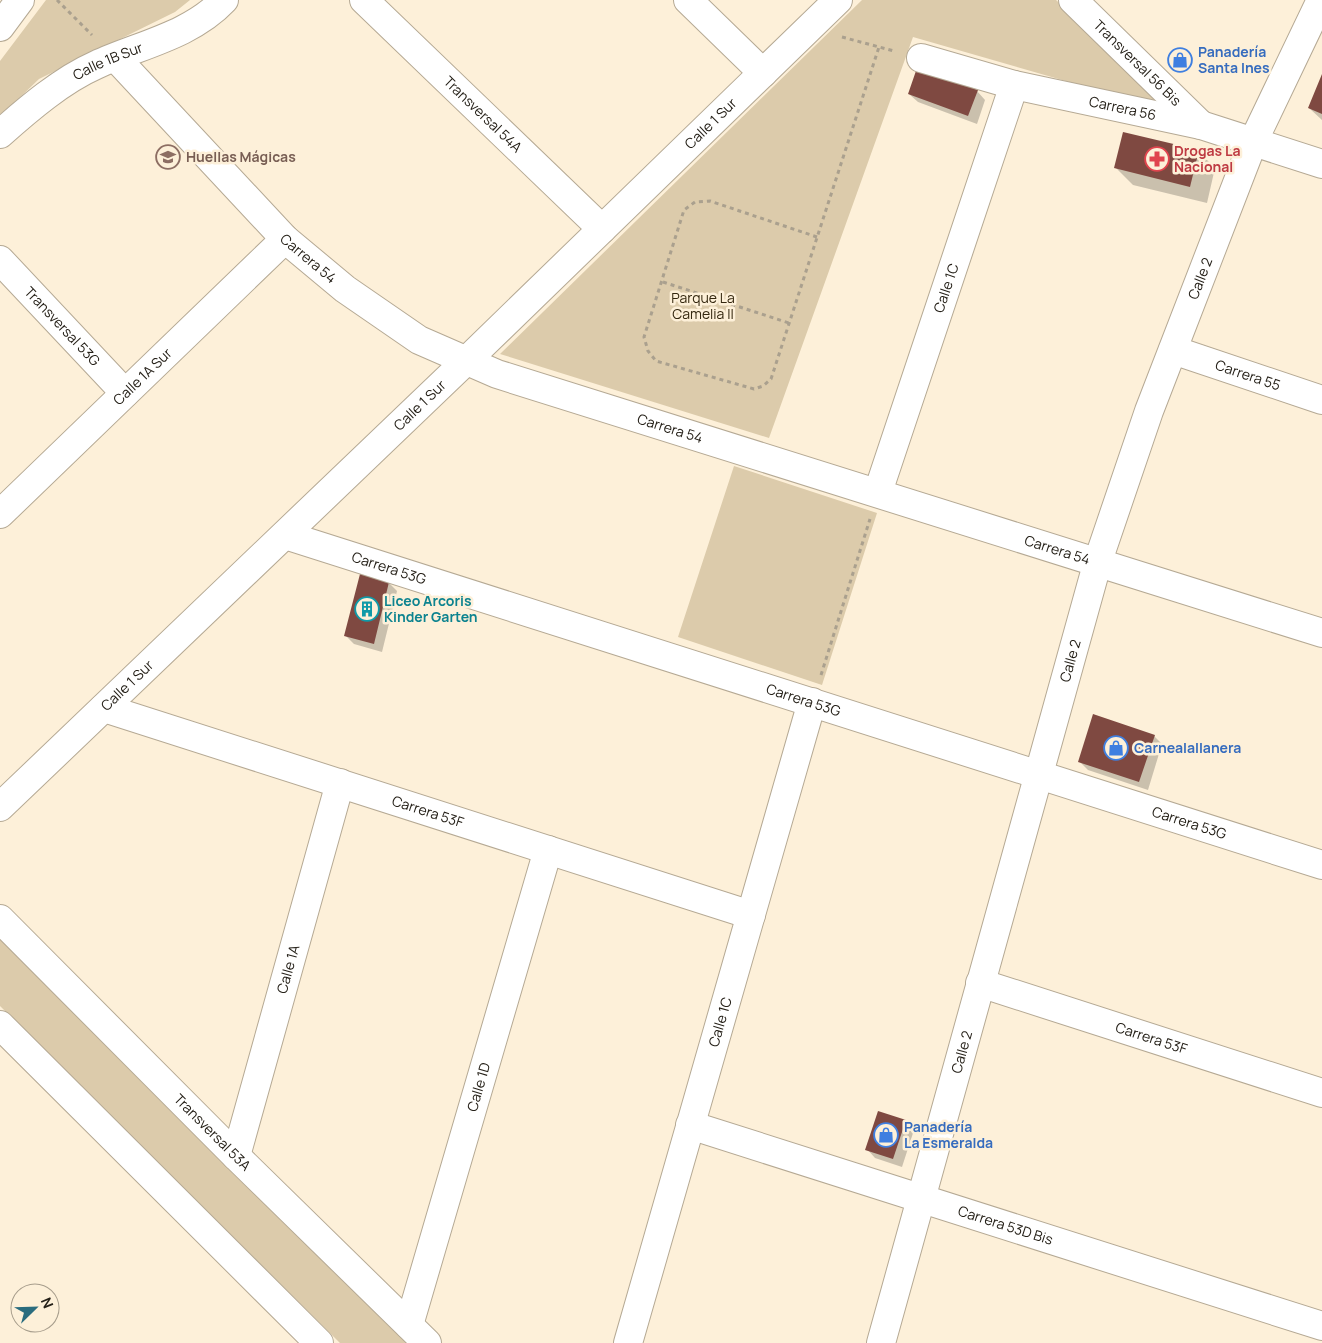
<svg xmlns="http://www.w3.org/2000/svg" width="1322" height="1343" viewBox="0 0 1322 1343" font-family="Manrope,sans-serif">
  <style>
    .green { fill: #dccbab }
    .shadow { fill: #0003 }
    .building { fill: #7f4941 }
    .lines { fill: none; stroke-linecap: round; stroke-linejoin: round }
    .minor-casing { stroke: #b5a994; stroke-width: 30 }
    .path { stroke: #aaa08e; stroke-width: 3; stroke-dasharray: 4 4; stroke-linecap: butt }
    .minor { stroke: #fff; stroke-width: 28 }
    .labels { text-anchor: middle; stroke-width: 5; stroke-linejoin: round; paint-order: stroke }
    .shop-label { font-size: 14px; font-weight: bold; fill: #366cbe; stroke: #fdf0d9; text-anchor: start }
    .street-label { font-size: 14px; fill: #252018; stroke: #fdf0d9 }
    .health-label { font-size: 14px; font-weight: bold; fill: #be3a42; stroke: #fdf0d9; text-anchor: start }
    .education-label { font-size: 14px; font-weight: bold; fill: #785e54; stroke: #fdf0d9; text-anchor: start }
    .park-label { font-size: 14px; fill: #34270f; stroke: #fdf0d9 }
    .culture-label { font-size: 14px; font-weight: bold; fill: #0d838f; stroke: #fdf0d9; text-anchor: start }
  </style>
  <rect width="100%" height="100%" fill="#fdf0d9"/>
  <path class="green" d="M46,0H190L175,12L39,79L8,109L0,114V61Z
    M862,0H1056L1177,113L913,37L769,438L500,354Z
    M734,466L877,513L822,685L678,637Z
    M0,939L407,1343H340L0,1006Z"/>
  <path class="shadow" d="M1322,77V120L1309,108Z
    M977,91L985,100L977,124L918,102L909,94Z
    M1198,151L1215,168L1207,203L1133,185L1116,168Z
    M389,583L397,591L382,652L354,644L345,635Z
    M1154,736L1162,744L1148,790L1088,770L1079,761Z
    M905,1121L914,1130L902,1167L875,1158L867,1149Z"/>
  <path class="building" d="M917,68L978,90L968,116L908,94Z
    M1322,74V114L1308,108Z
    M1123,132L1199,150L1190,187L1114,168Z
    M360,574L389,582L374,644L344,636Z
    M1093,714L1155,735L1139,782L1078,762Z
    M878,1111L906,1120L893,1159L865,1150Z"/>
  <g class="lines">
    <g class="minor-casing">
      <g id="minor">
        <path id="s1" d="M364,0L602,229"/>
        <path d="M688,0L763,73"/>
        <path id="s2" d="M1073,0L1201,125"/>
        <path d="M0,27L20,0"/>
        <path id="s3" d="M116,58L285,239L345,289L419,340L497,374L1322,633"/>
        <path id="s4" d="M921,58L1014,85L1201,125L1322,164"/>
        <path id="s5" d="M0,134C28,109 62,80 96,65C139,45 190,36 224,0"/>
        <path id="s6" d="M0,260L125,393"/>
        <path id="s7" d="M1173,350L1322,400"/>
        <path id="s8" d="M878,492L1014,85"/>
        <path id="s9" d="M0,514L285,239"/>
        <path id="s10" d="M285,535L1322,865"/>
        <path id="s11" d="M104,708L751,915"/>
        <path id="s12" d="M0,807L466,361L838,0"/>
        <path id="s13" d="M0,919L236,1156L427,1343"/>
        <path id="s14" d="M980,983L1322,1093"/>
        <path d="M0,1025L319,1343"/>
        <path id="s15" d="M690,1125L1322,1326"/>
        <path id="s16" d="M236,1156L340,783"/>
        <path id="s17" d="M409,1325L548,850"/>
        <path id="s18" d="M628,1343L812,702"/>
        <path id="s19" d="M881,1343L1098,561L1149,411L1253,142L1321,0"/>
      </g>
    </g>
    <path class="path" d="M57,0L92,35
      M842,37L894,51
      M817,237L710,201L695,202L684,210L644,337L648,351L656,361L754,389L763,386L771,379L879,47
      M663,282L789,323
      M821,675L870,519"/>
    <use href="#minor" class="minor"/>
  </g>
  <defs>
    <g id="shop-ring" transform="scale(1.25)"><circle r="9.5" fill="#fdf0d9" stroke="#3f7fe0" stroke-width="1.5"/><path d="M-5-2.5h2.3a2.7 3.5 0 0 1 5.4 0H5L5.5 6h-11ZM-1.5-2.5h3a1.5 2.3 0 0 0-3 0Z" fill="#3f7fe0"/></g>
    <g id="school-ring" transform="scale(1.25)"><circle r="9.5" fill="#fdf0d9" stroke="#8d6e63" stroke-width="1.5"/><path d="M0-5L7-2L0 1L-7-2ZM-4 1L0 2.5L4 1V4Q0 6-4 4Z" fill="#8d6e63"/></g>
    <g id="pharmacy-ring" transform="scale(1.25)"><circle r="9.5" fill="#fdf0d9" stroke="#e0444e" stroke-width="1.5"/><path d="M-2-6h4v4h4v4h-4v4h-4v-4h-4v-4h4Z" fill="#e0444e"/></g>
    <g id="building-ring" transform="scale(1.25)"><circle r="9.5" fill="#fdf0d9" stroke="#0f9aa8" stroke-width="1.5"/><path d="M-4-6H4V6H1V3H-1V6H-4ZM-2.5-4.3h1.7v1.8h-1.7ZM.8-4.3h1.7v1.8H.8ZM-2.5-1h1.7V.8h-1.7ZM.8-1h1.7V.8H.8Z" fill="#0f9aa8"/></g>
  </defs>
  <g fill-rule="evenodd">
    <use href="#shop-ring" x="1180" y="60"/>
    <use href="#school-ring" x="168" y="157"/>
    <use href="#pharmacy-ring" x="1157" y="159"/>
    <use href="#building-ring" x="367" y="609"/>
    <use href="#shop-ring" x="1116" y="748"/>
    <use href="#shop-ring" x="886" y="1135"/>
  </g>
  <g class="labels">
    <g class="shop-label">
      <text x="1198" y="57">Panadería<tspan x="1198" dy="16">Santa Ines</tspan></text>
      <text x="1134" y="753">Carnealallanera</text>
      <text x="904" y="1132">Panadería<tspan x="904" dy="16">La Esmeralda</tspan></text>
    </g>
    <g class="street-label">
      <text dy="5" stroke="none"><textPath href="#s5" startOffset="131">Calle 1B Sur</textPath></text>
      <text dy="5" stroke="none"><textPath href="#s2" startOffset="90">Transversal 56 Bis</textPath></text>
      <text dy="5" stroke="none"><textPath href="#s4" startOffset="208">Carrera 56</textPath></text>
      <text dy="5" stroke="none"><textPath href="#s1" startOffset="165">Transversal 54A</textPath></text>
      <text dy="5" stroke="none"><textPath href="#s12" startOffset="986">Calle 1 Sur</textPath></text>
      <text dy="5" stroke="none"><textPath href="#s3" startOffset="278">Carrera 54</textPath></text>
      <text dy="5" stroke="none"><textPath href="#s19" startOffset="1112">Calle 2</textPath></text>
      <text dy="5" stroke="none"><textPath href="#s8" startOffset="215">Calle 1C</textPath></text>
      <text dy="5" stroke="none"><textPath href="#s6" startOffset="91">Transversal 53G</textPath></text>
      <text dy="5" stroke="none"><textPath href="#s7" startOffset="79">Carrera 55</textPath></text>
      <text dy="5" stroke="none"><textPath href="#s9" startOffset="198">Calle 1A Sur</textPath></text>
      <text dy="5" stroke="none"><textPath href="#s12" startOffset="581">Calle 1 Sur</textPath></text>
      <text dy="5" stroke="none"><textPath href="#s3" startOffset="682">Carrera 54</textPath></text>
      <text dy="5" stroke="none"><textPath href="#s3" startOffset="1088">Carrera 54</textPath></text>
      <text dy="5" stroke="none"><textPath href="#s10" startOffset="109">Carrera 53G</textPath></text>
      <text dy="5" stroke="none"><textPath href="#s19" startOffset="708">Calle 2</textPath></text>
      <text dy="5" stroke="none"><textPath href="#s12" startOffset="176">Calle 1 Sur</textPath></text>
      <text dy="5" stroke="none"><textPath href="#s10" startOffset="544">Carrera 53G</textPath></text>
      <text dy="5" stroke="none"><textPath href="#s11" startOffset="340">Carrera 53F</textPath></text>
      <text dy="5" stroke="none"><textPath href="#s10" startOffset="949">Carrera 53G</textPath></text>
      <text dy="5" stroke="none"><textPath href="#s16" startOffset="194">Calle 1A</textPath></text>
      <text dy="5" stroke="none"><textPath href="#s18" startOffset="334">Calle 1C</textPath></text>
      <text dy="5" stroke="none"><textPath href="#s14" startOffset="180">Carrera 53F</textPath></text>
      <text dy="5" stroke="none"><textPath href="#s19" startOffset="302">Calle 2</textPath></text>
      <text dy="5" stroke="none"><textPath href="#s17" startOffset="248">Calle 1D</textPath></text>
      <text dy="5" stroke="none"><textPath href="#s13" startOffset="301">Transversal 53A</textPath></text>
      <text dy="5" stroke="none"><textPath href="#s15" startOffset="331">Carrera 53D Bis</textPath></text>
    </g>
    <g class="health-label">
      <text x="1174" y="156">Drogas La<tspan x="1174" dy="16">Nacional</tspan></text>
    </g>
    <g class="education-label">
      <text x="186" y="162">Huellas Mágicas</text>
    </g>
    <g class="park-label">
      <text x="703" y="303">Parque La<tspan x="703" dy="16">Camelia II</tspan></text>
    </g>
    <g class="culture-label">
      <text x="384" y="606">Liceo Arcoris<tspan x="384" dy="16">Kinder Garten</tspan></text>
    </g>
  </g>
  <g transform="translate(35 1308) rotate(67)"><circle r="24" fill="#fdf0d9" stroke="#a79d8c"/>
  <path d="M0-4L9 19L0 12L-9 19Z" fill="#2a6c7e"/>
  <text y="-8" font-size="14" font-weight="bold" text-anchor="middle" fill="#252018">N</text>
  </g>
</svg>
